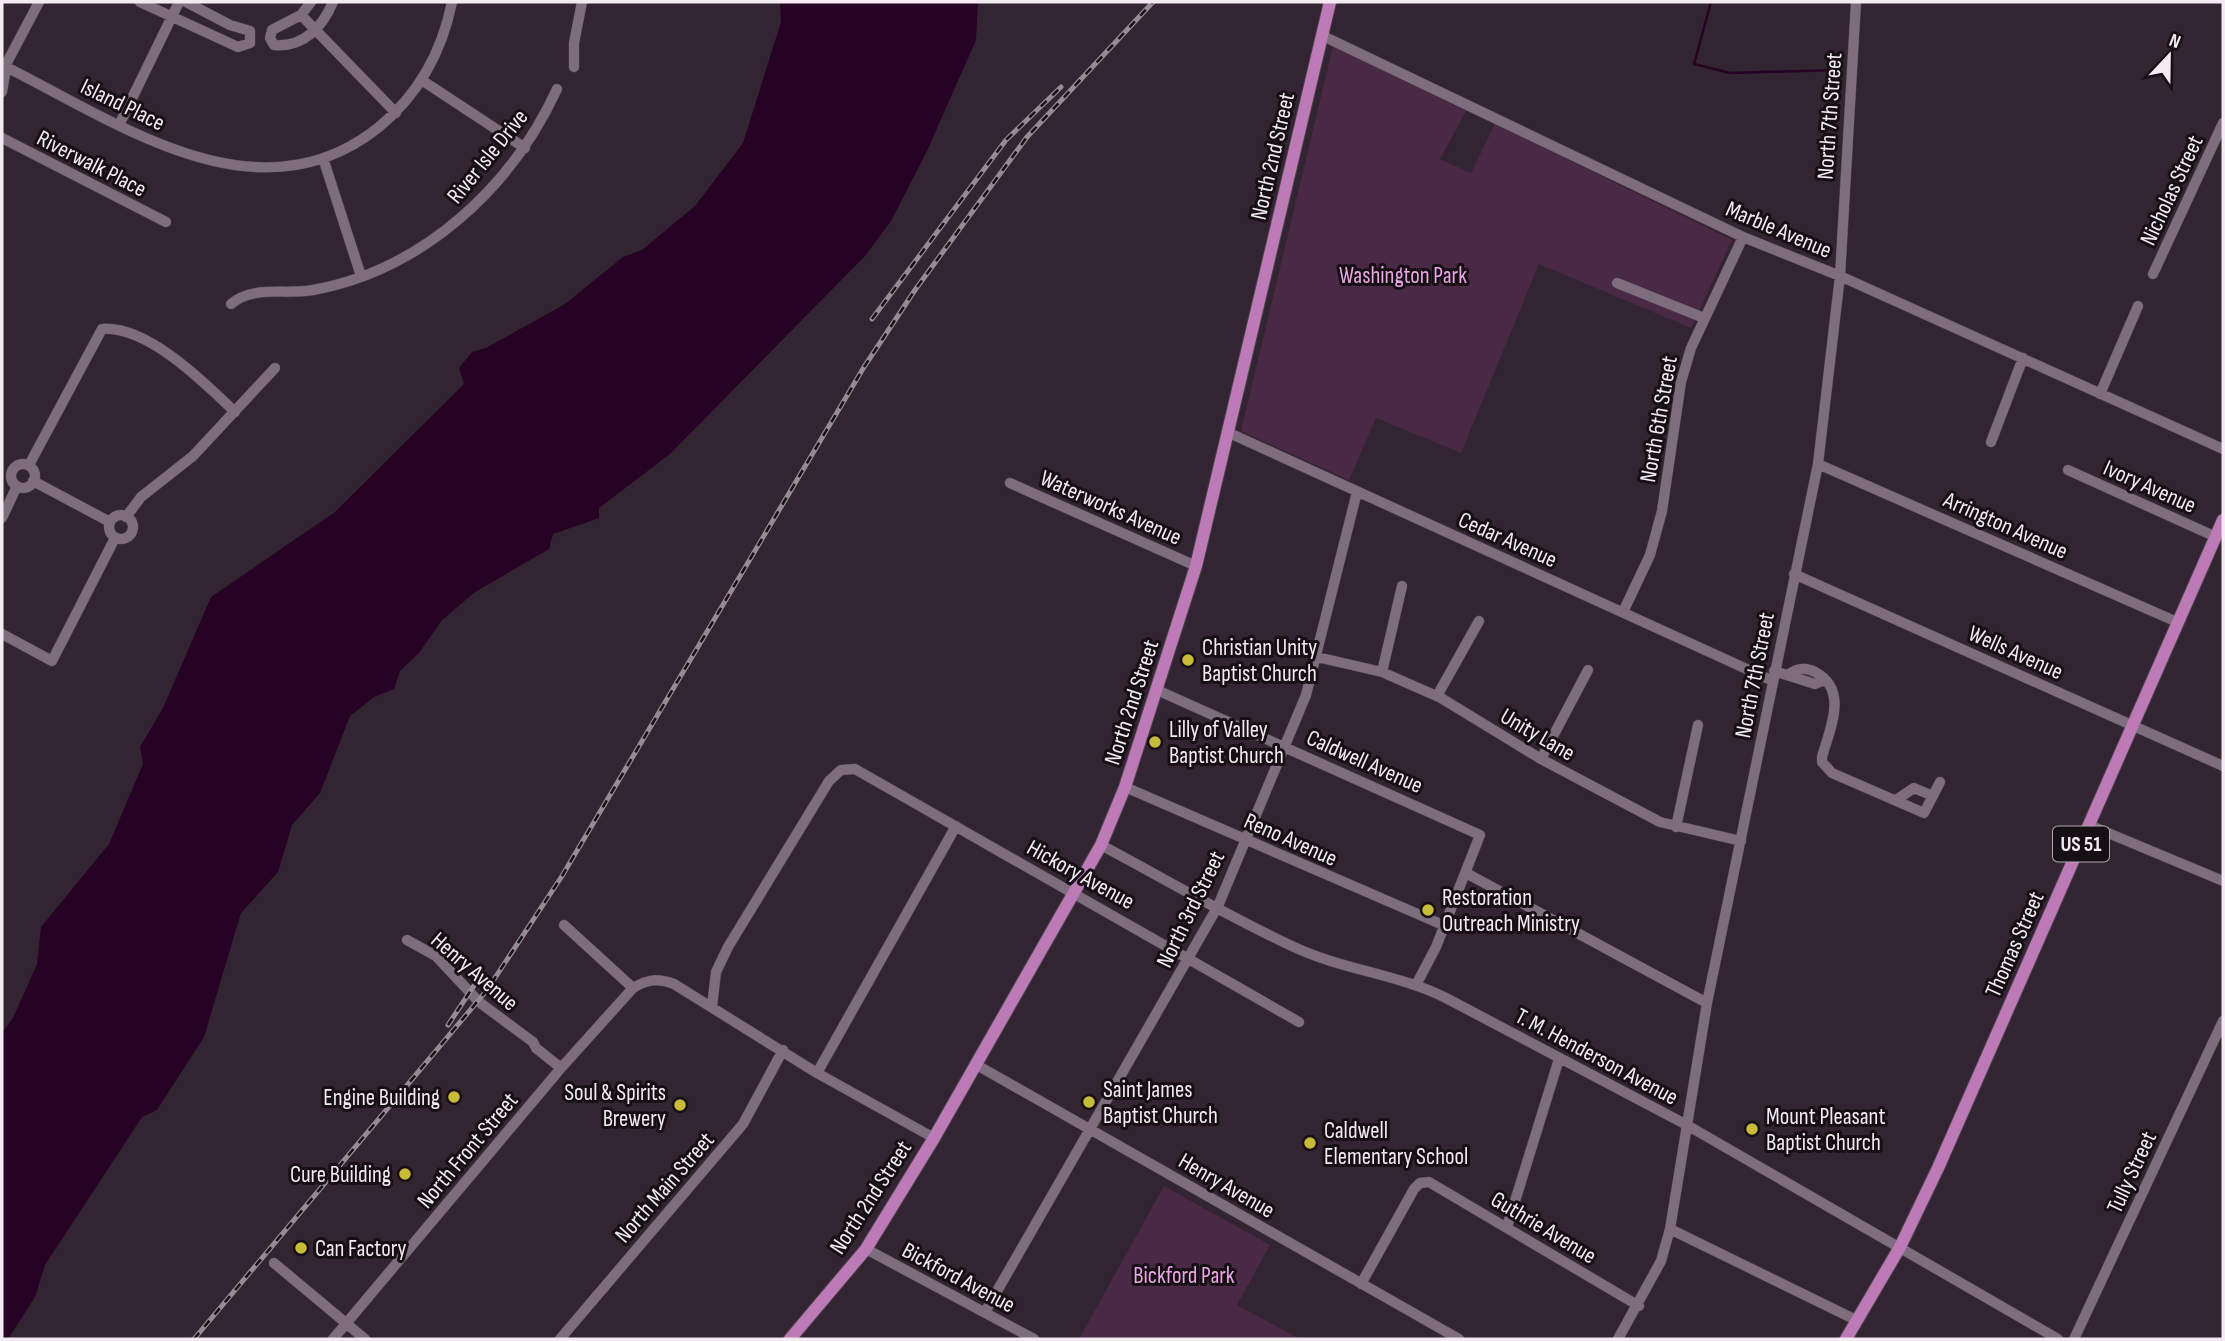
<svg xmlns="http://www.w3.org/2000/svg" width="2225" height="1341" viewBox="0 0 2225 1341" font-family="'Sofia Sans Condensed',sans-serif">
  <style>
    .green { fill: #492946 }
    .water { fill: #260225 }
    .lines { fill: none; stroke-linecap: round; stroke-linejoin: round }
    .stream { stroke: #260225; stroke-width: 2.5 }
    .minor-casing { stroke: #4e424d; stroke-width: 11 }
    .major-casing { stroke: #4e424d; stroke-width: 14 }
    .minor { stroke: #7e6d7c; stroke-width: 10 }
    .major { stroke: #bc7bb7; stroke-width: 12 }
    .rail-casing { stroke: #968b95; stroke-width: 5 }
    .rail { stroke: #161015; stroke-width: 2.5; stroke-dasharray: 8; stroke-linecap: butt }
    .poi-dot { fill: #c9bb3a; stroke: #161015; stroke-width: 2.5 }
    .labels { text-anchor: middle; stroke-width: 6; stroke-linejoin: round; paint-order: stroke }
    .shield { fill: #161015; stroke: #b1a9b0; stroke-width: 2 }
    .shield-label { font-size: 21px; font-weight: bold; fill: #f3eaf2 }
    .street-label { font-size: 23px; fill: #f3eaf2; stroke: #161015 }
    .park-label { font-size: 23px; fill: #eaa7e4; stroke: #161015 }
    .poi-label { font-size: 23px; fill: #f3eaf2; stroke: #161015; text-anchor: start }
  </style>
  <rect width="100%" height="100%" fill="#322431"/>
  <path class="green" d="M1333,46L1466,111L1440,159L1471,173L1495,124L1732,240L1691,328L1539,264L1461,453L1376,418L1349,480L1241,431Z
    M1164,1186L1270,1245L1237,1305L1300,1339H1079Z"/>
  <path class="water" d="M780,2H978L976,40L927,151L891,221L865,256L670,454L599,508V518L553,534L549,549L475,592L442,620L419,653L400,671L394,689L374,697L350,716L320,793L292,825L278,872L241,913L204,1037L157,1110L142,1117L45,1265L35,1297L8,1339H2V1033L13,1018L37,964L41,927L109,844L143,764L140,747L163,708L211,597L335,512L464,384L459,368L472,352L486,348L565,304L623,257L642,250L695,206L743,143L781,22Z"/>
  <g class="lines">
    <path class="stream" d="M1711,2L1694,64L1730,73L1835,70"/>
    <g class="minor-casing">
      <path id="minor" d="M140,2L238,47L250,43V31L230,25L186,2
        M311,2L301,15L272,30L270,38L274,45C304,48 323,26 333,2
        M301,15L396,113
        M1323,36L1743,237L1840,276L2223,449
        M2,65C116,121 257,225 379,127C419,94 442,52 452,2
        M574,67V43L582,2
        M2,72L39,2
        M423,81L525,148
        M2,92L6,68
        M119,125L179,2
        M2,138L166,222
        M323,158L361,276
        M2153,274L2223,123
        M1617,283L1704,318
        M231,304C253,285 286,295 313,290C423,270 512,187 557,89
        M2100,394L2138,306
        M1227,432L1773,681
        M1991,442L2023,358
        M1818,464L2177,622
        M11 476a12 12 0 1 1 24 0a12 12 0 1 1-24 0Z
        M29,465L102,329C147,325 205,383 235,412
        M2068,470L2216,537
        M33,481L110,522
        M1010,483L1196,566
        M109 527a12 12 0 1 1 24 0a12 12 0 1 1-24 0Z
        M126,517L141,497L193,456L275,368
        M2,518L17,486
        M1794,574L2223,766
        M1623,612L1650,555L1662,511L1681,382L1691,348L1743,237
        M2,634L52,661L115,538
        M1317,657L1382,672L1441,698L1541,759L1660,822L1741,841
        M1774,671L1815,684L1824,680
        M1382,672L1402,586
        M1789,674C1798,668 1805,667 1815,672C1849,690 1830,728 1822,757V762L1832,773L1924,813L1940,782
        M1157,690L1480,835L1436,947L1416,985
        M1437,696L1479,621
        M1541,759L1588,670
        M1125,787L1443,925
        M1896,800L1914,788L1933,796
        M2089,825L2223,881
        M1676,827L1698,725
        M1101,845C1165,879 1229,917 1294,947C1343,970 1398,974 1446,998L1685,1124L2058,1339
        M1466,873L1707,1003
        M564,925L633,988
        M407,940L436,956L479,1002L533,1042L536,1048L561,1068
        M712,1007L716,972L728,947L829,781L841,770L855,769L1299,1022
        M975,1064L1459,1339
        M817,1073L956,826
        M1507,1227L1559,1059
        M1670,1229L1856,1320
        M866,1249L1034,1339
        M274,1263L365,1339
        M1361,1284L1414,1189L1420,1183L1429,1182L1639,1306
        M985,1312L1218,906L1306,695L1357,492
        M333,1339L561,1068L633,988C648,979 658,978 674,984L817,1073L934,1138
        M560,1339L743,1124L783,1050
        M1618,1339L1661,1261L1670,1229L1707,1003L1818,464L1840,276L1856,2
        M2074,1339L2223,1021"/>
    </g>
    <g class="major-casing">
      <path id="major" d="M790,1339L866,1249L934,1138L1101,845L1125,787L1196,566L1330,2
        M1846,1339L1900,1247L1938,1168L2223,520"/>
    </g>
    <use href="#minor" class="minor"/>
    <use href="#major" class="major"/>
    <g class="rail-casing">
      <path id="rail" d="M872,319L1006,140L1061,87
        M448,1025L475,984
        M194,1339L487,990L562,876L864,367L915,290L1027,137L1153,2"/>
    </g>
    <use href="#rail" class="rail"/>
  </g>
  <g class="poi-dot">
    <circle cx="1188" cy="660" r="7"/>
    <circle cx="1155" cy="742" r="7"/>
    <circle cx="1428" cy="910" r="7"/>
    <circle cx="454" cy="1097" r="7"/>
    <circle cx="1089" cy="1102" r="7"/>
    <circle cx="680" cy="1105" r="7"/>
    <circle cx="1752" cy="1129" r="7"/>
    <circle cx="1310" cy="1143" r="7"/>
    <circle cx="405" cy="1174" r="7"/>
    <circle cx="301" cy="1248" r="7"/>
  </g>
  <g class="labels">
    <rect class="shield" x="2053" y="826.5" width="56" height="35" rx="5"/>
    <g class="shield-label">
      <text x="2081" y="851">US 51</text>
    </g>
    <g class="street-label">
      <text transform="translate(123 104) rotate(26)" y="8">Island Place</text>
      <text transform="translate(1829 116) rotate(-86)" y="8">North 7th Street</text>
      <text transform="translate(487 156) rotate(-51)" y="8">River Isle Drive</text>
      <text transform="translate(1272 156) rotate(-77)" y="8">North 2nd Street</text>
      <text transform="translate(92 163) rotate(27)" y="8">Riverwalk Place</text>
      <text transform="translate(2171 190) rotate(-65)" y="8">Nicholas Street</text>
      <text transform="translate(1779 229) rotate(23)" y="8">Marble Avenue</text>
      <text transform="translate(1658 419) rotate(-80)" y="8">North 6th Street</text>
      <text transform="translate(2150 486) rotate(24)" y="8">Ivory Avenue</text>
      <text transform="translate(1111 507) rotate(24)" y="8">Waterworks Avenue</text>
      <text transform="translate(2006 525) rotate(24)" y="8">Arrington Avenue</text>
      <text transform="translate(1508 539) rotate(24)" y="8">Cedar Avenue</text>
      <text transform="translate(2016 652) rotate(24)" y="8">Wells Avenue</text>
      <text transform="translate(1754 675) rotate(-79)" y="8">North 7th Street</text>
      <text transform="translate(1131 702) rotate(-72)" y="8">North 2nd Street</text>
      <text transform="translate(1538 734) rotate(30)" y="8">Unity Lane</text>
      <text transform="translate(1365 761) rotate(24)" y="8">Caldwell Avenue</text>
      <text transform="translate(1291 839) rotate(24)" y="8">Reno Avenue</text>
      <text transform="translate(1081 874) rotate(29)" y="8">Hickory Avenue</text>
      <text transform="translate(1190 909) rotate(-64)" y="8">North 3rd Street</text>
      <text transform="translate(2014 944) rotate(-66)" y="8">Thomas Street</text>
      <text transform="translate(475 971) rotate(41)" y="8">Henry Avenue</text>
      <text transform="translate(1597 1056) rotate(28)" y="8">T. M. Henderson Avenue</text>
      <text transform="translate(467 1150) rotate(-50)" y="8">North Front Street</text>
      <text transform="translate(2131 1172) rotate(-65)" y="8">Tully Street</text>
      <text transform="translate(1227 1185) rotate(30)" y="8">Henry Avenue</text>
      <text transform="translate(664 1187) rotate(-49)" y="8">North Main Street</text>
      <text transform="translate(870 1197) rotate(-57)" y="8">North 2nd Street</text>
      <text transform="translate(1544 1227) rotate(31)" y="8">Guthrie Avenue</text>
      <text transform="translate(959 1277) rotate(28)" y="8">Bickford Avenue</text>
    </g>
    <g class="park-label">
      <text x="1403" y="283">Washington Park</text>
      <text x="1184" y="1283">Bickford Park</text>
    </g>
    <g class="poi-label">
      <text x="1202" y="655">Christian Unity<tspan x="1202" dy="26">Baptist Church</tspan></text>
      <text x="1169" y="737">Lilly of Valley<tspan x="1169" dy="26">Baptist Church</tspan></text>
      <text x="1442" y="905">Restoration<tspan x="1442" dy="26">Outreach Ministry</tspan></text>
      <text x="1103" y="1097">Saint James<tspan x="1103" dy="26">Baptist Church</tspan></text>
      <text x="666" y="1100" text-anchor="end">Soul &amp; Spirits<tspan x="666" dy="26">Brewery</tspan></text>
      <text x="440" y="1105" text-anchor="end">Engine Building</text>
      <text x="1766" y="1124">Mount Pleasant<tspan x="1766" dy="26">Baptist Church</tspan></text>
      <text x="1324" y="1138">Caldwell<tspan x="1324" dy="26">Elementary School</tspan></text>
      <text x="391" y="1182" text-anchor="end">Cure Building</text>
      <text x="315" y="1256">Can Factory</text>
    </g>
  </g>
  <rect width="2225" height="1341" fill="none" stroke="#f3eaf2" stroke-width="7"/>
  <g transform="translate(2169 56) rotate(22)" stroke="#161015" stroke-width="5" paint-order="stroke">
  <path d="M0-5L12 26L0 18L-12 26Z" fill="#f3eaf2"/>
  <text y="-10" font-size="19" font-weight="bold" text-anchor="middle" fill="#f3eaf2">N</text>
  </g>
</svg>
